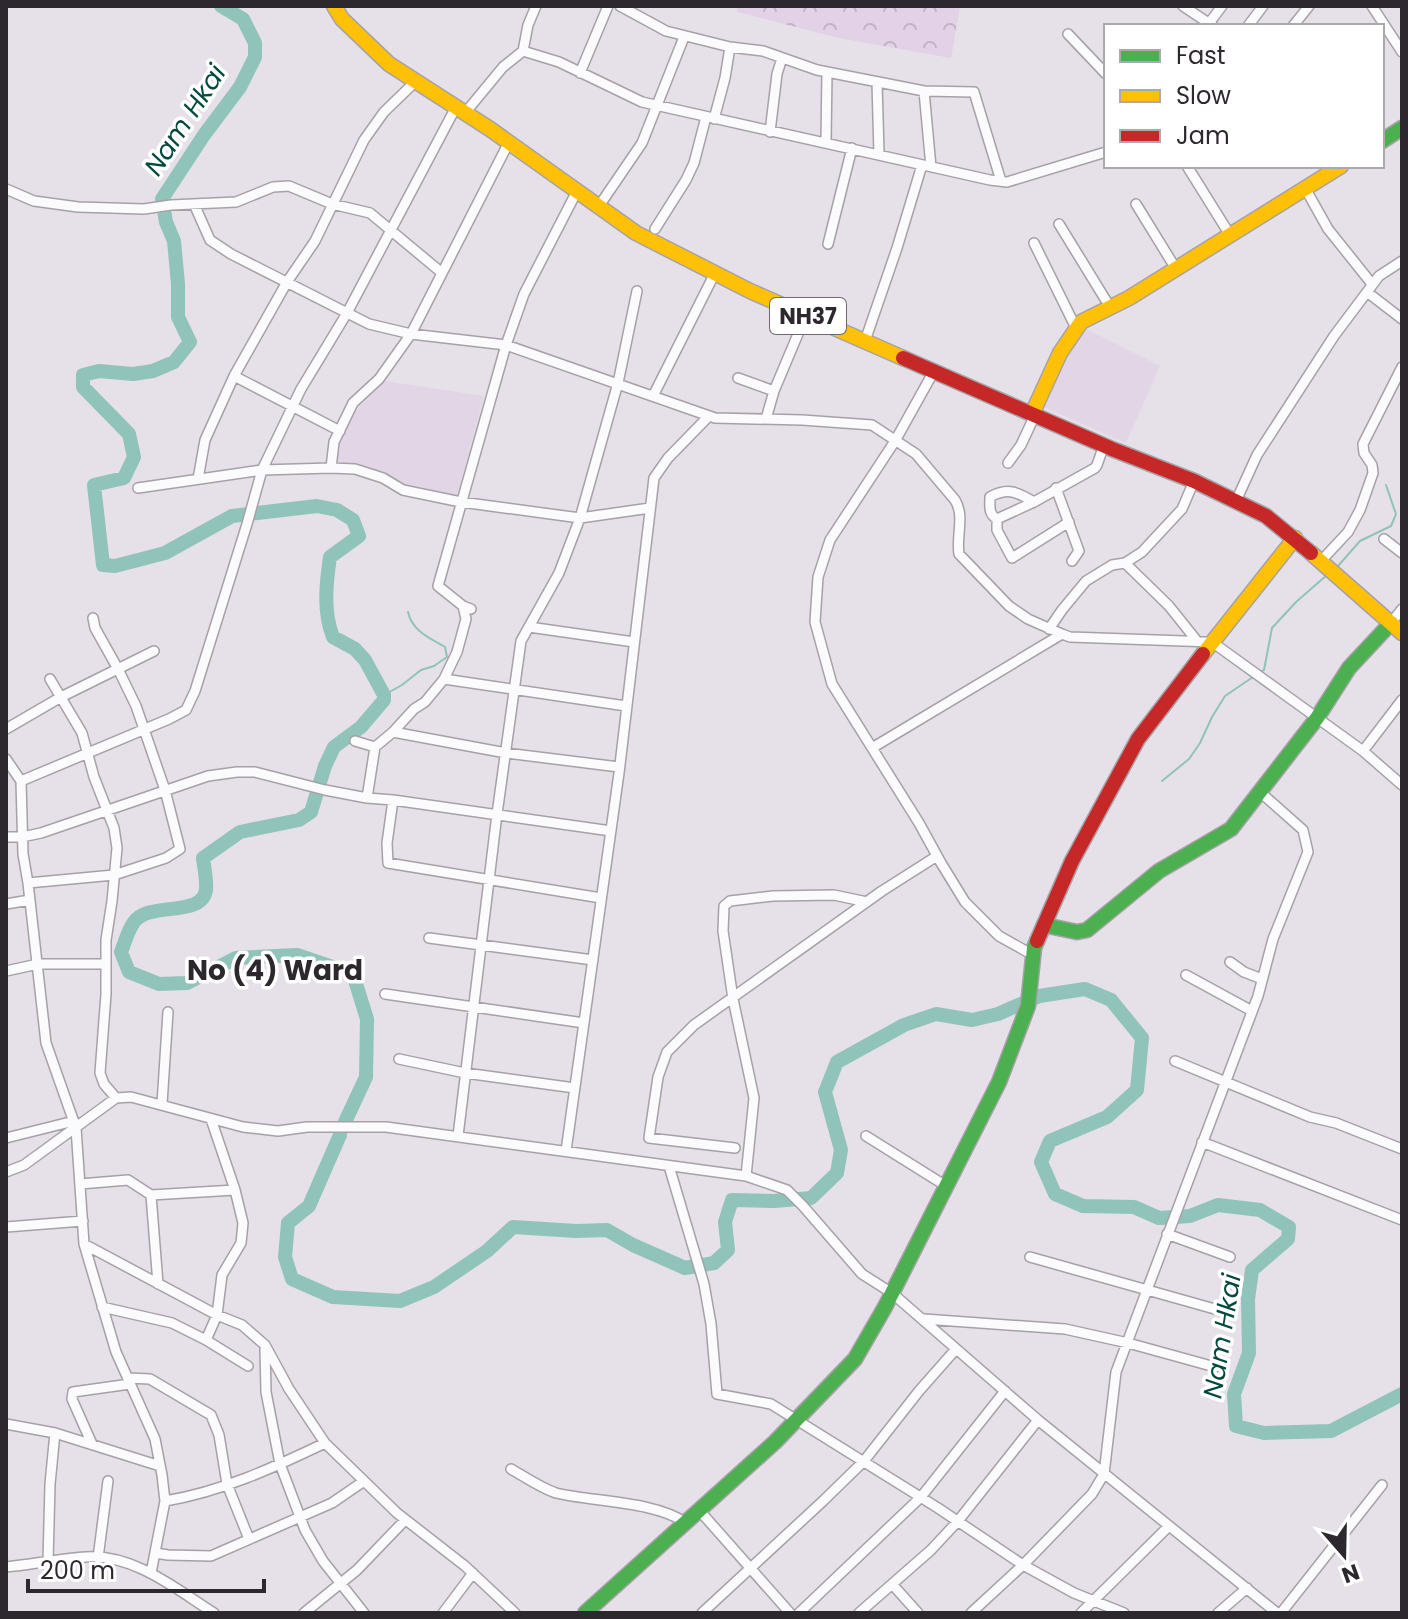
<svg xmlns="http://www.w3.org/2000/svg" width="1408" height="1619" viewBox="0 0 1408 1619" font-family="Poppins,sans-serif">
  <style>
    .built { fill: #e2d6e6 }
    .forest { fill: url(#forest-crowns) }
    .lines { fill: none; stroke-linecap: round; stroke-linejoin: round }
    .stream { stroke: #90c3ba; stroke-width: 2 }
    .river { stroke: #90c3ba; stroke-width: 14 }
    .street-casing { stroke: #a6a1a7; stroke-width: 12 }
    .fast-casing { stroke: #a6a1a7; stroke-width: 17 }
    .slow-casing { stroke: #a6a1a7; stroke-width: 17 }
    .jam-casing { stroke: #a6a1a7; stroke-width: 17 }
    .street { stroke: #fbfafc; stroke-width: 9 }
    .fast { stroke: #4caf50; stroke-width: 14 }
    .slow { stroke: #ffc107; stroke-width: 14 }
    .jam { stroke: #c62828; stroke-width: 14 }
    .labels { text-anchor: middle; stroke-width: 7; stroke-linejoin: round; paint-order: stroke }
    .shield { fill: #fff; stroke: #6c686d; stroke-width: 2 }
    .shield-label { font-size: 22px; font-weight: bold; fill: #2d282e }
    .water-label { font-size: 26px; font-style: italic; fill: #02493e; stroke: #fff }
    .quarter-label { font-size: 28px; font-weight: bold; fill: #2d282e; stroke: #fff }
  </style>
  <defs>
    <pattern id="forest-crowns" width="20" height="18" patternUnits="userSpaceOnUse" patternTransform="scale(2)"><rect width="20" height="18" fill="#e2d1e7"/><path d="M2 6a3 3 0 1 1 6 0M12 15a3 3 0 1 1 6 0" fill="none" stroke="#c2b3c6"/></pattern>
  </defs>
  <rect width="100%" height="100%" fill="#e6e0e8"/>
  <path class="built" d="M1083,327L1160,366L1126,443L1042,406Z
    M385,381L484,396L456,499L417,492L383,474L336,462L337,442L353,414Z"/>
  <path class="forest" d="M736,6H960L951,58L839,38L738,12Z"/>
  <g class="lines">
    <path class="stream" d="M1338,566L1360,541L1391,526L1396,514L1386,485
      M1262,671L1264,670L1272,628L1296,602L1327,575
      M384,695L402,685L421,670L434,666L447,657L445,647C430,638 412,631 408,612
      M1162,781L1189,759L1200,743L1212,717L1225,696L1253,677"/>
    <path class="river" d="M221,6L243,19L255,43V57L240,87L204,135L162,199L166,222L174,241L178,284V317L190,342L174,362L153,371L133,374L99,371L83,375V387L129,434L134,457L124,478L94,485L103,565L115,566L165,553L232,516L317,506L337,510L353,520L359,536L330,557C326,584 323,612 333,637L355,649L365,660L384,695V700L361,727L334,747L325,766L311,812L299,820L240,832L203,858C204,867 207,880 206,890C202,918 149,901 134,922C128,930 125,942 121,952L129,972L159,984L187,983L236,958L297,955L353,974L367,1019L366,1077L345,1122
      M340,1135L309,1206L288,1223L285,1257L292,1279L333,1297L400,1301L434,1287L487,1251L513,1227L576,1231L607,1230L633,1245L685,1268L714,1263L728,1250L725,1222L732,1200L774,1201L811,1198L837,1173L841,1150L825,1092L837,1062L904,1025L936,1014L972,1020L998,1014L1039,996L1085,989L1111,1000L1142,1038L1137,1090L1107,1117L1050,1141L1041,1162L1055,1194L1083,1206L1134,1207L1159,1218L1190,1216L1218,1205L1260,1210L1289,1227L1288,1239L1252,1270L1248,1299L1249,1353L1234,1394L1236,1426L1264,1433L1331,1431L1402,1394"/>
    <g class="street-casing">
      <path id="street" d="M620,6L666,31L730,47L763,51L817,70L924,91L974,92L1001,181
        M1183,6L1213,26
        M1372,6L1402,52
        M1207,26L1222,6
        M1248,26L1263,6
        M1293,26L1309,6
        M1068,34L1106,74
        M523,51L559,62L642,102L990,180L1007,182L1106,152
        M580,73L608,6
        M877,82L879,154
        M924,91L931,167
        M465,113L503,67L523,51L528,25L536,6
        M714,119L725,78L730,47
        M770,132L777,74L782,58
        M826,142L827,72
        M1187,166L1230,235
        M1305,188L1328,229L1372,284
        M6,189L34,201L78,207L144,209L171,205L236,202L273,187L289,186L332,204L370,213L442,273
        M194,204L210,240L231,254L369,324L411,334L506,345L715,418L802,420L872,425L916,454L955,500C965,516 956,536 959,554L1009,606L1028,619L1062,634L1070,637L1212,642L1363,751L1402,785
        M1136,204L1176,269
        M599,206L642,143L684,37
        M1059,224L1110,307
        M655,229L686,180L694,163L706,117
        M1034,243L1076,328
        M828,244L852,148
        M1367,292L1402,319
        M865,341L897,248L922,165
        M934,371L895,441L830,540L818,577L815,622L832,684L919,823L941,863L965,902L999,936L1033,955
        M234,376L340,431
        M738,378L774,391
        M653,396L715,273
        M766,419L774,391L806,315
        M1008,463L1021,445L1035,415
        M331,468L334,442L353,403L379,379L411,334L509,142
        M198,479L205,440L234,376L287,282L315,241L364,140L384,112L416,81
        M138,488L262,470L331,468L355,469L383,478L403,490L461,502L580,518L650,508
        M1056,488L1079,551L1072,561
        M1236,501L1257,455L1334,336L1379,276L1402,261
        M997,519L1034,502
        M1069,522L1012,558L997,530V519C988,514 990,506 990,497C1008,487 1017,492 1034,502L1095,468L1097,465L1104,445
        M1384,539L1402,553
        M1320,562L1348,532L1360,510L1373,473L1372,465L1364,453L1363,444L1402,367
        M1125,563L1169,606L1197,641
        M471,609L463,606L438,586L506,345L524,294L577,191
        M1391,623L1402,609
        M529,627L634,642
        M1049,629L1062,610L1086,581L1112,565L1125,563L1142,552L1182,509L1194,481
        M50,679L82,733L94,777L114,828L117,848L112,901L106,940V994L100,1073L104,1084L116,1098
        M444,679L626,706
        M6,729L61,697L154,651
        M393,732L506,753L619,767
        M355,741L375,747
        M872,748L1062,634
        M1363,751L1402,700
        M6,759L21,781L23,854L28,883L46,1043L76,1128L84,1244L116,1352L155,1439L162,1475L165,1501L151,1573
        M21,781L169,719L186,710L195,691L247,524L262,470L301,389L347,313L456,107
        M367,798L375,747L393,732L414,709L425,702L444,679L457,652L466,619L463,606
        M393,800L387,843L388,863L601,898
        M6,837H22L41,833L208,776L237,772H255L325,790L367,798L393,800L611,831
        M28,883L114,875L166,858L180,849L165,790L136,706L118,669L95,628L93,618
        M6,904L30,900
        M429,938L593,960
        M1230,962L1244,972L1262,979
        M6,971L38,964H106
        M1186,975L1252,1011
        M385,994L584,1023
        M399,1059L465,1073L575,1088
        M1175,1061L1310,1117L1336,1123L1402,1149
        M162,1104L168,1012
        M458,1136L497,814L521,641L559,573L580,518L618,383L637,291
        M866,1136L946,1186
        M6,1138L74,1121
        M1202,1142L1402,1220
        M735,1148L649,1138L658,1077L667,1052L694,1025L882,891L937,856
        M566,1151L619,773L654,478L668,458L709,416
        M669,1166L704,1284L711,1324L717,1394L771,1404L938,1508L1023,1565L1074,1593L1124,1613
        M6,1172L24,1165L116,1098L131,1097L243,1127L278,1131L307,1127H386L746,1176L787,1190L803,1206L862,1274L892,1293L1038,1420L1277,1613
        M746,1176L754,1098L733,999L723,931L724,906L730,901L773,896L834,895L867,902
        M80,1184L128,1180L151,1195L235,1190
        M151,1195L158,1284
        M6,1227L83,1221
        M1167,1234L1230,1257
        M84,1244L217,1315L242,1325L265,1345L289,1389L325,1443L397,1513L465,1566L515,1613
        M1030,1257L1229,1313
        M102,1307L172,1323L206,1340L248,1366
        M924,1319L1065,1329L1128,1343L1215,1367
        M206,1340L217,1315L222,1275L241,1243L243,1223L235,1190L211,1119
        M265,1349L266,1392L280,1464L305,1530L323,1561L364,1613
        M128,1378L150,1379L211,1415L219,1435L227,1484L249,1539
        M6,1424L55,1433L160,1466
        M92,1444L72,1399L73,1392L130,1384
        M511,1469C525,1477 541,1488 556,1493C593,1502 655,1501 686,1523
        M165,1501C221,1492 275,1467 325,1443
        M699,1510L790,1613
        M155,1553L168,1555L211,1556L332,1503L364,1481
        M98,1558L108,1481
        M48,1562L50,1484L55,1433
        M6,1567C33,1564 59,1559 86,1557C134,1554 176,1589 214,1613
        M892,1584L918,1613
        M304,1613L357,1570L405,1520
        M443,1613L473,1573
        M702,1613L823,1501L864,1461L919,1391L956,1349
        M799,1613L921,1497L1005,1391
        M859,1613L931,1550L958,1521L1038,1420
        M971,1613L1023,1565L1092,1494L1104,1474L1116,1372L1258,996L1273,939L1308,852L1303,830L1259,791
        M1081,1613L1169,1526
        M1218,1613L1247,1588
        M1281,1613L1382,1485"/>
    </g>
    <g class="fast-casing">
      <path id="fast" d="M1382,141L1402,128
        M1044,925L1077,932L1087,930L1159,871L1231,829L1317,718L1349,668L1391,623
        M585,1613L775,1442L855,1359L885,1307L999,1082L1028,1006L1034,948L1037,941"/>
    </g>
    <g class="slow-casing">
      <path id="slow" d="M334,6L342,19L389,64L490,129L636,233L750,291L903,358
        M1032,414L1060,353L1081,322L1129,298L1341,166
        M1311,553L1402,633
        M1203,654L1295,538"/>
    </g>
    <g class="jam-casing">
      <path id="jam" d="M903,358L1112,449L1194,481L1266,516L1311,553
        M1037,941L1072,861L1138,739L1203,654"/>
    </g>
    <use href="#street" class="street"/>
    <use href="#fast" class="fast"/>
    <use href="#slow" class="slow"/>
    <use href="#jam" class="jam"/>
  </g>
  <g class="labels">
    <rect class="shield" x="770" y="298" width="76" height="36" rx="6"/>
    <g class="shield-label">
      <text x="808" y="324">NH37</text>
    </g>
    <g class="water-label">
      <text transform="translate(185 120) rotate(-57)" y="9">Nam Hkai</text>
      <text transform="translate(1222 1336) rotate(-81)" y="9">Nam Hkai</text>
    </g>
    <g class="quarter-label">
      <text x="275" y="980">No (4) Ward</text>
    </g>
  </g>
  <rect width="1408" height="1619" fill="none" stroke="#2d282e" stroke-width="16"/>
  <rect x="1104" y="24" width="280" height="144" fill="#ffffff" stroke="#aba9ab" stroke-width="2"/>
  <rect x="1120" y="50" width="40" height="12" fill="#4caf50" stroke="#aba9ab" stroke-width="2"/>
  <text x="1176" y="64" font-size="24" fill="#2d282e">Fast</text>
  <rect x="1120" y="90" width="40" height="12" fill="#ffc107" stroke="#aba9ab" stroke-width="2"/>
  <text x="1176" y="104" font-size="24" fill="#2d282e">Slow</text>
  <rect x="1120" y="130" width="40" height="12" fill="#c62828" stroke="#aba9ab" stroke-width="2"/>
  <text x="1176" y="144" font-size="24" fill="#2d282e">Jam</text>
  <g transform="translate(1344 1555) rotate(160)" stroke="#ffffff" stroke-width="6" paint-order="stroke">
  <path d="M0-6L14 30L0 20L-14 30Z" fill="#2d282e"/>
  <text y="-12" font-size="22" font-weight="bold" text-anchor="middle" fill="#2d282e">N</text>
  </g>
  <path d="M28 1579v12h236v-12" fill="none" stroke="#2d282e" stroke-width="4"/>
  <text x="40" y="1579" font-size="24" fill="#2d282e" stroke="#ffffff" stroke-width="6" paint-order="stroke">200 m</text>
</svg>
